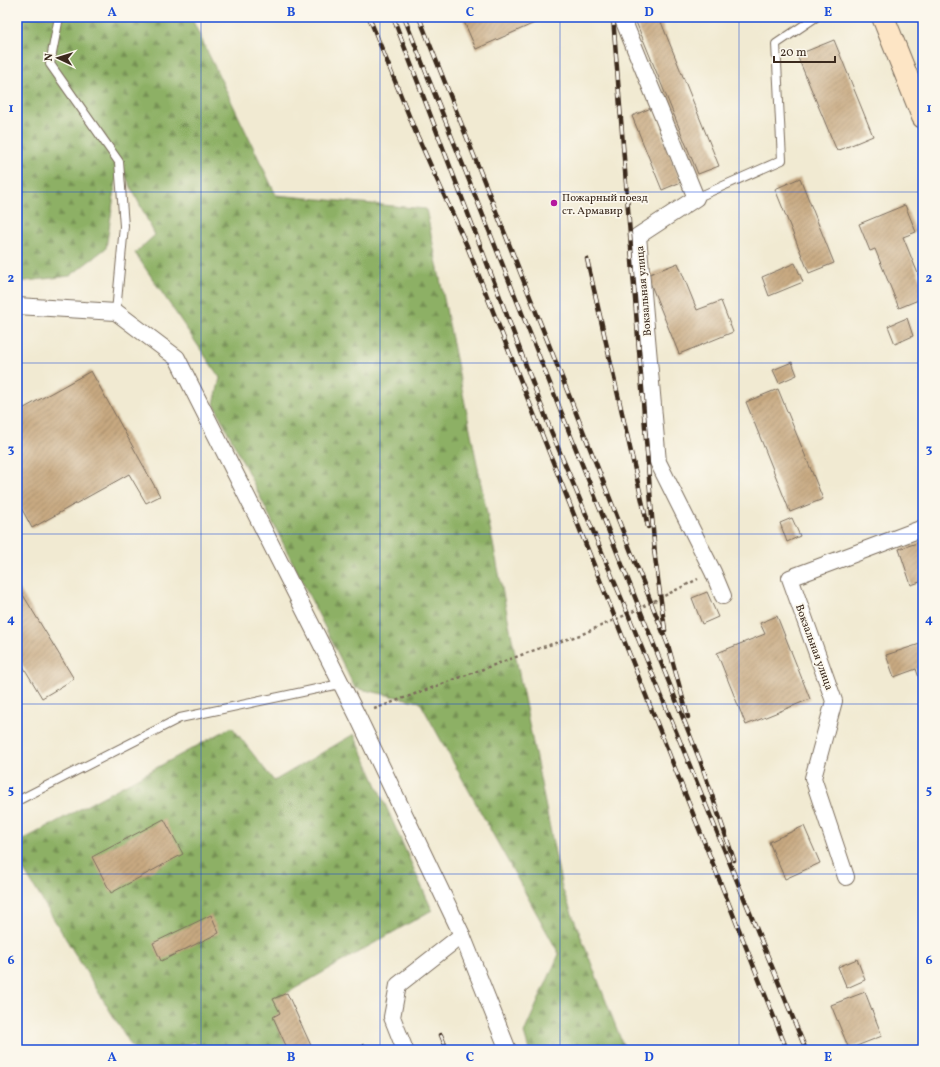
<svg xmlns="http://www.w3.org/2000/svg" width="940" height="1067" viewBox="0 0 940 1067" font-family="Vollkorn,serif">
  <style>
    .forest { fill: url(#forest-firs); stroke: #646d42 }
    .building { fill: url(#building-hatch) }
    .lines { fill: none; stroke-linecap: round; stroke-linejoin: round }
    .lane-casing { stroke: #7b6d5d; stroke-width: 10 }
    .street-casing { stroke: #7b6d5d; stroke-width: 18 }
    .secondary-casing { stroke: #7b6d5d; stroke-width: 24 }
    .path { stroke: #7b6d5d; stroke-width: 2.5; stroke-dasharray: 3 3; stroke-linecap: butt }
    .lane { stroke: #fff; stroke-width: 8 }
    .street { stroke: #fff; stroke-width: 16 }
    .secondary { stroke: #fde5c5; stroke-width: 22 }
    .rail-casing { stroke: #3b2a1e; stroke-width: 4.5 }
    .rail { stroke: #fbf7ec; stroke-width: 3; stroke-dasharray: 9; stroke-linecap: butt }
    .grid { fill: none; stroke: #1d4ed8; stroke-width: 1; stroke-opacity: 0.55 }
    .poi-dot { fill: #b5179e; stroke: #fbf7ec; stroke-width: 1.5 }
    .labels { text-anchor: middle; stroke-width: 3.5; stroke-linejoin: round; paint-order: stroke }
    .poi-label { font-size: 11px; fill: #3b2a1e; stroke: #fbf7ec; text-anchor: start }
    .street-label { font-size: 11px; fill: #3b2a1e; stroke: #fbf7ec }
    .neatline { fill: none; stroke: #1d4ed8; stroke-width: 1.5 }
    .grid-label { font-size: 13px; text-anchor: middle; font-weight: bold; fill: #1d4ed8 }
  </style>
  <defs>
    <pattern id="forest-firs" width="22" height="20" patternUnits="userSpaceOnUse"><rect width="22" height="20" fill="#8db065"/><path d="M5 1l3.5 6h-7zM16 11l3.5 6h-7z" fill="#748f53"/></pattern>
    <pattern id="building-hatch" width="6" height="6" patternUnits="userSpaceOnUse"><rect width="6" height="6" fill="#c7a981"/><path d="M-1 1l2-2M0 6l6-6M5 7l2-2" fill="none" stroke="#a38a69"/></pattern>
  </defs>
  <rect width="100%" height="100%" fill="#fbf7ec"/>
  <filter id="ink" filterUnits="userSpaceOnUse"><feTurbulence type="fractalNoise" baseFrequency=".025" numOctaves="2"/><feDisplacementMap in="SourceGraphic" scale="8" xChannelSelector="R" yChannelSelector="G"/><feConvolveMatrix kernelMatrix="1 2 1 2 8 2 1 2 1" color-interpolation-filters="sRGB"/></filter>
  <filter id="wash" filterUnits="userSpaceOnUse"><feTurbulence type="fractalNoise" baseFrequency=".012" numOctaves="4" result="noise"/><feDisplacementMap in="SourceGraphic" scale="16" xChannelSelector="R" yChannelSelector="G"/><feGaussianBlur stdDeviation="0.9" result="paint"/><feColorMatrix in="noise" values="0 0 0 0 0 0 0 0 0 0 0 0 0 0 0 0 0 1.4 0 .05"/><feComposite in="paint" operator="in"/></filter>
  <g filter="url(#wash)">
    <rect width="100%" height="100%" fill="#f1ead2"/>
    <path class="forest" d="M17,17H191L276,195L426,209L562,888L625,1050H529L524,1033L559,954L420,702L355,688L214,404L220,378L135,253L155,235L119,163L106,248L70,276L17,282Z
      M232,727L274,781L354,734L432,910L287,993L274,999L280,1013L273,1017L288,1050H200L194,1042L167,1050H134L17,859V843Z"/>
    <g id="blocks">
      <path class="building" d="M462,17H548L476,49Z
        M634,17H659L719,166L698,174Z
        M834,40L873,136L837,151L797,55Z
        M651,108L681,182L662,190L632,116Z
        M800,178L834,263L809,273L775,189Z
        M905,205L916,232L903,237L923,286V298L899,308L875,249L870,251L859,224Z
        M678,263L697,310L721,301L733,332L679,354L647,275Z
        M795,263L803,282L769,296L762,277Z
        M907,318L913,336L895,344L888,326Z
        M792,362L797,375L779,383L773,370Z
        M91,371L160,496L146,503L129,474L32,528L17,500V412Z
        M778,389L823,499L790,512L746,402Z
        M792,518L800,536L787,542L780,523Z
        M923,541V581L911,585L899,549Z
        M17,585L74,679L42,698L17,656Z
        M707,592L718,617L702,624L692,598Z
        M777,616L810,699L746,725L717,653L765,634L760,623Z
        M923,643V689L916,669L894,677L886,655Z
        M164,819L183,854L111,893L92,857Z
        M804,826L820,863L785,879L769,842Z
        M211,915L219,933L161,961L153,943Z
        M857,959L865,980L847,988L838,967Z
        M865,992L882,1036L849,1049L831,1005Z
        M287,993L313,1050H288L273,1017L280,1013L273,999Z"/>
    </g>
  </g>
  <g filter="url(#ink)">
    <use href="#blocks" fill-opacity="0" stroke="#7b6d5d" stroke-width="1"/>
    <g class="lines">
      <g class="lane-casing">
        <path id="lane" d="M59,17L50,64L119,162L124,226L116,312
          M696,198L782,160L776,44L816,17
          M17,801L180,718L340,684"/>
      </g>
      <g class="street-casing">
        <path id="street" d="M622,17L696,198L638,236L658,462L713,572L723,596
          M17,306L116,312L177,358L357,715L462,935L508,1050
          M846,877L813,778L834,701L790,578L923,528
          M405,1050L392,1017L398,985L462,935"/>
      </g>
      <g class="secondary-casing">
        <path id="secondary" d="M883,17L923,117"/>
      </g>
      <path class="path" d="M374,709L543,647L580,635L628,614L698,579"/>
      <use href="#lane" class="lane"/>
      <use href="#street" class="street"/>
      <use href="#secondary" class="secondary"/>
      <g class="rail-casing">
        <path id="rail" d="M369,17L416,133L467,246L787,1050
          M393,17L551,431L628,614L806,1050
          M404,17L701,763L734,860
          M419,17L668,645L688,717
          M613,17L655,555
          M587,259L648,527
          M654,550L665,630
          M441,1035L447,1050
          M364,1046L366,1050"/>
      </g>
      <use href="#rail" class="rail"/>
    </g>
  </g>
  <path class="grid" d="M201,17V1050M380,17V1050M560,17V1050M739,17V1050M17,192H923M17,363H923M17,534H923M17,704H923M17,874H923"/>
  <circle class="poi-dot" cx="554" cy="203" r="4"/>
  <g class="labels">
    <g class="poi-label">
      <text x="562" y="201">Пожарный поезд<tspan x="562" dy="13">ст. Армавир</tspan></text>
    </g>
    <g class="street-label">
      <text transform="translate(643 291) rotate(-95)" y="4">Вокзальная улица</text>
      <text transform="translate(815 647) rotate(70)" y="4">Вокзальная улица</text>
    </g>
  </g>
  <rect width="940" height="1067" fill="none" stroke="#fbf7ec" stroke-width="44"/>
  <g transform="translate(58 58) rotate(274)" stroke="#fbf7ec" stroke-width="3" paint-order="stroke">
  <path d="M0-3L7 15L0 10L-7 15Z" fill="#3b2a1e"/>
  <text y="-6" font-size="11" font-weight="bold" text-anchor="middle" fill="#3b2a1e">N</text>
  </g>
  <path d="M774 56v6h61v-6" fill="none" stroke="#3b2a1e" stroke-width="2"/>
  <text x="780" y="56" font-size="12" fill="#3b2a1e" stroke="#fbf7ec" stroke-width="3" paint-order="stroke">20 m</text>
  <rect x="22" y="22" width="896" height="1023" class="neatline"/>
  <g class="grid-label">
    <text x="112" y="16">A</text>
    <text x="291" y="16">B</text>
    <text x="470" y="16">C</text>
    <text x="649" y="16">D</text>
    <text x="828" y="16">E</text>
    <text x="11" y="112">1</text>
    <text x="929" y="112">1</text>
    <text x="11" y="282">2</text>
    <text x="929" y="282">2</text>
    <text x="11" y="453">3</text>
    <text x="929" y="453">3</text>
    <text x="11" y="623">4</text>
    <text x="929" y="623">4</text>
    <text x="11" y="794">5</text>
    <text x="929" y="794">5</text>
    <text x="11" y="964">6</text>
    <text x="929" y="964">6</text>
    <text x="112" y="1061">A</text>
    <text x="291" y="1061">B</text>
    <text x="470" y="1061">C</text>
    <text x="649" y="1061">D</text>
    <text x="828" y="1061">E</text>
  </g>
</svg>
